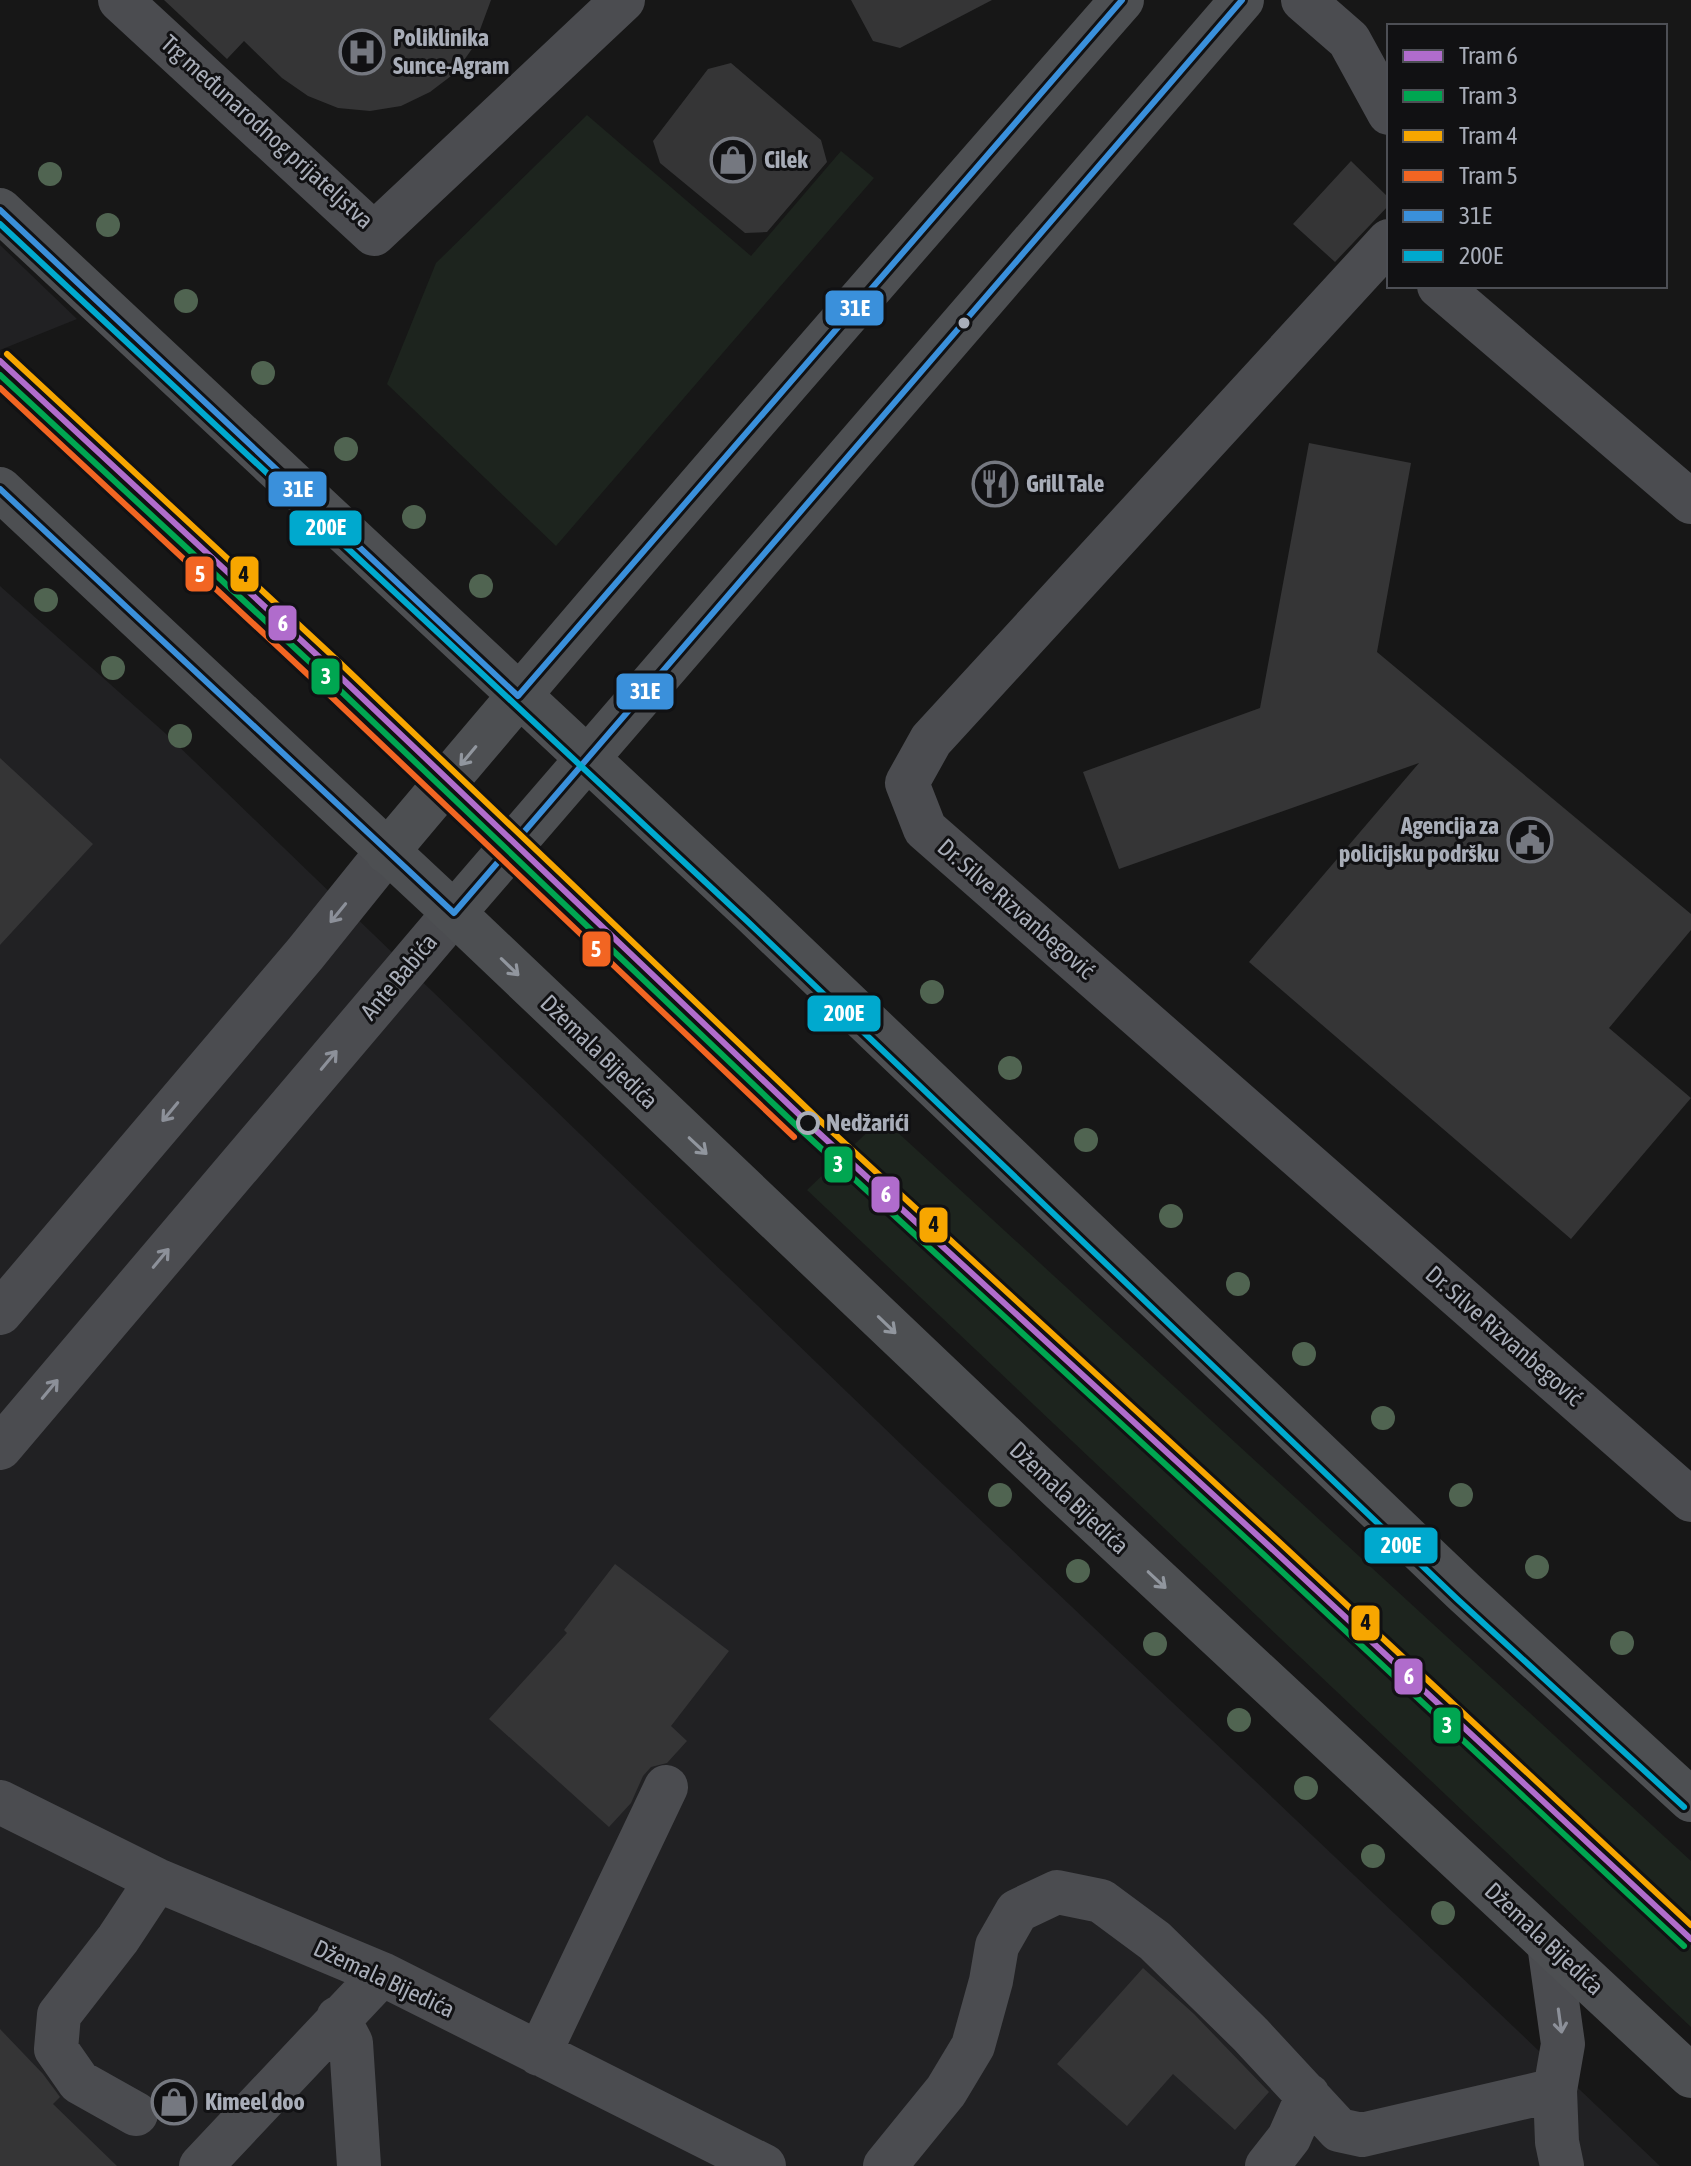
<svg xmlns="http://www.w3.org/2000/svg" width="1691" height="2166" viewBox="0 0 1691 2166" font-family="'Asap Condensed',sans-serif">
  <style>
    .built { fill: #212123 }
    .green { fill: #1d241e }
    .building { fill: #353536 }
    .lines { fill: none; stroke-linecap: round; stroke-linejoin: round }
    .minor { stroke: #4b4c50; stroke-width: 44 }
    .major { stroke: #4d4f52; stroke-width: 44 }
    .bus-1-casing { stroke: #111113; stroke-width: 12 }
    .bus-2-casing { stroke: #111113; stroke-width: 12 }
    .bus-1 { stroke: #3a90db; stroke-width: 6 }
    .bus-2 { stroke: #00a9ce; stroke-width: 6 }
    .tram-1-casing { stroke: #111113; stroke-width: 12 }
    .tram-2-casing { stroke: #111113; stroke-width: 12 }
    .tram-3-casing { stroke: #111113; stroke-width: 12 }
    .tram-4-casing { stroke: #111113; stroke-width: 12 }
    .tram-1 { stroke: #b06ccc; stroke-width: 6 }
    .tram-2 { stroke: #00a651; stroke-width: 6 }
    .tram-3 { stroke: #f7a600; stroke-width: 6 }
    .tram-4 { stroke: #f26522; stroke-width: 6 }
    .tree { fill: #506451 }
    .oneway { stroke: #91969e }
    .oneway2 { stroke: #8c9099 }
    .bus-dot { fill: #a8adb8; stroke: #111113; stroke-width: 3 }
    .stop-dot { fill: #111113; stroke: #a8adb8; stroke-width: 4 }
    .labels { text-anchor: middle; stroke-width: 6; stroke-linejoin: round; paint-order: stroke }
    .poi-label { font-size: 24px; font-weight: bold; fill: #a8adb8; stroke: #111113; text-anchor: start }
    .street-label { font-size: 24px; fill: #a8adb8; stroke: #111113 }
    .stop-label { font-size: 24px; font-weight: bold; fill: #a8adb8; stroke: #111113; text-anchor: start }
    .line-badge { stroke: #111113; stroke-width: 3 }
    .badge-label { font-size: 22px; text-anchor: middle; font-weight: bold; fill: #fff }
    .pale-badge-label { font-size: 22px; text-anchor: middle; font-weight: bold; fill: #111 }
  </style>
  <rect width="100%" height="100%" fill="#171717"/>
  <path class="built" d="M0,245L77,319L0,350Z
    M0,586L165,733L907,1450L1660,2166H0Z"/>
  <path class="green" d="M587,115L751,256L841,151L874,178L556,546L387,384L436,263Z
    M882,1118L1691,1861V2027L807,1190Z"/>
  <path class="building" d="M164,0H491L474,46L455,73L430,92L401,106L370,111L338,108L308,96L282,78L244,41L227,59Z
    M851,0H992L900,48L873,41Z
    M731,63L821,140L827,162L767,232L745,233L660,163L653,141L708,69Z
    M1351,161L1389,198V205L1335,262L1293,224Z
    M1309,443L1411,463L1377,652L1691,914V930L1609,1028L1691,1098L1571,1239L1249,962L1419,763L1119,869L1083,772L1260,708Z
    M0,758L93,844L0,945Z
    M615,1564L729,1651L671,1726L687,1741L667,1763L651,1767L643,1776L631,1803L609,1827L489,1719L567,1633L564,1630Z
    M1143,1968L1194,2014L1269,2092L1235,2130L1173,2074L1127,2126L1057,2064Z
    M0,2029L43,2074L60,2097L53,2104L117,2166H0Z"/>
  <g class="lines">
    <path class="minor" d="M120,0L374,234L623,0
      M1303,0L1349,40L1389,113
      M1389,241L931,740L907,783L925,829L1691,1500
      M1439,286L1691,502
      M0,1313L305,954L387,852
      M0,1448L454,913
      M0,1802L157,1880L382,1974L764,2166
      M1549,1944L1563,2044L1555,2090L1557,2142L1562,2166
      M338,2018L351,2043L359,2166
      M539,2054L666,1787
      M136,2114L79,2082L56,2049L59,2015L118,1939L157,1880
      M201,2166L382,1974
      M885,2166L946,2091L973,2046L991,1981L997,1946L1017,1911L1057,1892L1101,1901L1155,1941L1250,2034L1339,2130L1362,2135L1555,2090
      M1267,2166L1289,2138L1308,2095"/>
    <path class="major" d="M0,210L753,913L1464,1592L1691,1800
      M0,489L454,913L1060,1489L1691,2076
      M387,852C628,565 875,282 1122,0
      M454,913L1242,0"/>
    <g class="bus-1-casing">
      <path id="bus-1" d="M0,210L518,696L1122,0
        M0,489L454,913L1242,0"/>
    </g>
    <g class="bus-2-casing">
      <path id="bus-2" d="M0,224L746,920L1457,1599L1684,1807"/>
    </g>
    <use href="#bus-1" class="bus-1"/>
    <use href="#bus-2" class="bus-2"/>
    <g class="tram-1-casing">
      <path id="tram-1" d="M0,361L332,669L808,1123L1270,1547L1691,1939"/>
    </g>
    <g class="tram-2-casing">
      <path id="tram-2" d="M0,375L325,676L801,1130L1263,1554L1684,1946"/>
    </g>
    <g class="tram-3-casing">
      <path id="tram-3" d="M7,354L339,662L815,1116L1277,1540L1691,1925"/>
    </g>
    <g class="tram-4-casing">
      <path id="tram-4" d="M0,388L318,684L794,1137"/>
    </g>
    <use href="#tram-1" class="tram-1"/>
    <use href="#tram-2" class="tram-2"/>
    <use href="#tram-3" class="tram-3"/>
    <use href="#tram-4" class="tram-4"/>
  </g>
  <g class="tree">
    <circle cx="50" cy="174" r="12"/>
    <circle cx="108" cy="225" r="12"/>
    <circle cx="186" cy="301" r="12"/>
    <circle cx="263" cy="373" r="12"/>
    <circle cx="346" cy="449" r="12"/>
    <circle cx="414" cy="517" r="12"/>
    <circle cx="481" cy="586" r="12"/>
    <circle cx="46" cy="600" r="12"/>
    <circle cx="113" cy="668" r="12"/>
    <circle cx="180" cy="736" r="12"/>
    <circle cx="932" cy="992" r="12"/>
    <circle cx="1010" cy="1068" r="12"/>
    <circle cx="1086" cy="1140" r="12"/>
    <circle cx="1171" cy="1216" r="12"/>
    <circle cx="1238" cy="1284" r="12"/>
    <circle cx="1304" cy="1354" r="12"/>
    <circle cx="1383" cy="1418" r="12"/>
    <circle cx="1000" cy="1495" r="12"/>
    <circle cx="1461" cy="1495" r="12"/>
    <circle cx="1537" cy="1567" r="12"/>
    <circle cx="1078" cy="1571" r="12"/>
    <circle cx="1622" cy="1643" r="12"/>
    <circle cx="1155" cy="1644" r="12"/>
    <circle cx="1239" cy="1720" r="12"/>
    <circle cx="1306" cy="1788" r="12"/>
    <circle cx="1373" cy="1856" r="12"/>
    <circle cx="1443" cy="1913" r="12"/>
  </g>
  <defs><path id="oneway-shaft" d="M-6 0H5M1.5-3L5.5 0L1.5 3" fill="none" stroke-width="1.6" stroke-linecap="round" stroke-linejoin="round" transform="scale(2)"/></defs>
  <g class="oneway">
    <use href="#oneway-shaft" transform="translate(468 756) rotate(130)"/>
    <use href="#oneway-shaft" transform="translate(510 967) rotate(44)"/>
    <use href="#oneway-shaft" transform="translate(698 1146) rotate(43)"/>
    <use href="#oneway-shaft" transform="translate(887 1325) rotate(44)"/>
    <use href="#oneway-shaft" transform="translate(1157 1580) rotate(43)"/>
  </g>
  <g class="oneway2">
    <use href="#oneway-shaft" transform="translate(338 913) rotate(129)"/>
    <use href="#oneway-shaft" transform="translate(329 1060) rotate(-50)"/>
    <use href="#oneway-shaft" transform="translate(170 1112) rotate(130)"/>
    <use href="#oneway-shaft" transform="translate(161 1258) rotate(-50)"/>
    <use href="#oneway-shaft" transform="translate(50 1389) rotate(-50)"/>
    <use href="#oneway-shaft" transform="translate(1560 2021) rotate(82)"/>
  </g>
  <defs>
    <g id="hospital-ring" transform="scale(2.3)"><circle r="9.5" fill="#111113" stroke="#757880" stroke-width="1.5"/><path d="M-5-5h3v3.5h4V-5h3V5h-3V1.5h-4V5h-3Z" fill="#757880"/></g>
    <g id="shop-ring" transform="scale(2.3)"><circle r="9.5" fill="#111113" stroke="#757880" stroke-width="1.5"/><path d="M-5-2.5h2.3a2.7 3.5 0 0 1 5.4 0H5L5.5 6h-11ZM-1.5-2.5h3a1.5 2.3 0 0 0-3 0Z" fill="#757880"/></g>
    <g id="restaurant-ring" transform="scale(2.3)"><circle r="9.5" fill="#111113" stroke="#757880" stroke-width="1.5"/><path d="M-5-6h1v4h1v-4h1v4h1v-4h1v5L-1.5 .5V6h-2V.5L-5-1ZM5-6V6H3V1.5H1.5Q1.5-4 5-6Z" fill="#757880"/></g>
    <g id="civic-ring" transform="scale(2.3)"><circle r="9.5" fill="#111113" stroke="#757880" stroke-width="1.5"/><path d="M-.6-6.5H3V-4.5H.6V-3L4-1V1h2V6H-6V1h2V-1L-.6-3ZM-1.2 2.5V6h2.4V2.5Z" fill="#757880"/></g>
  </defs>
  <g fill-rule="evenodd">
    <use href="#hospital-ring" x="362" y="52"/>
    <use href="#shop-ring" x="733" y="160"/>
    <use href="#restaurant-ring" x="995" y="484"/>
    <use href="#civic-ring" x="1530" y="840"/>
    <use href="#shop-ring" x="174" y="2102"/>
  </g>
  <circle class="bus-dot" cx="964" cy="323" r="7"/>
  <circle class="stop-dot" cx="808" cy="1123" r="10"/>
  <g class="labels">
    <g class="poi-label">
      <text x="393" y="46">Poliklinika<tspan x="393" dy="28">Sunce-Agram</tspan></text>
      <text x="764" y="168">Cilek</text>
      <text x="1026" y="492">Grill Tale</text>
      <text x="1499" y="834" text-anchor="end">Agencija za<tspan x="1499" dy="28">policijsku podršku</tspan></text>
      <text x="205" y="2110">Kimeel doo</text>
    </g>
    <g class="street-label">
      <text transform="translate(267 132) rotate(42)" y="8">Trg međunarodnog prijateljstva</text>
      <text transform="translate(1016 909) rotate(41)" y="8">Dr. Silve Rizvanbegović</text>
      <text transform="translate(399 977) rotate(-50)" y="8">Ante Babića</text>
      <text transform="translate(599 1052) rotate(44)" y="8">Džemala Bijedića</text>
      <text transform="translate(1504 1336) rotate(41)" y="8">Dr. Silve Rizvanbegović</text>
      <text transform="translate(1069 1498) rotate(43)" y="8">Džemala Bijedića</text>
      <text transform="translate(1544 1939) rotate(43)" y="8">Džemala Bijedića</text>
      <text transform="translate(384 1979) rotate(25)" y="8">Džemala Bijedića</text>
    </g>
    <g class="stop-label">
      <text x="826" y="1131">Nedžarići</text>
    </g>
  </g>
  <g class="line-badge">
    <rect x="824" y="289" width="61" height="38" rx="8" fill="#3a90db"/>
    <rect x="267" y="470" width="61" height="38" rx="8" fill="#3a90db"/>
    <rect x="288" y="509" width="75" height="38" rx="8" fill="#00a9ce"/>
    <rect x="184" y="555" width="31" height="38" rx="8" fill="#f26522"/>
    <rect x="229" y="555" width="31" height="38" rx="8" fill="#f7a600"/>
    <rect x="267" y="604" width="31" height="38" rx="8" fill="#b06ccc"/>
    <rect x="310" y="657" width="31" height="39" rx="8" fill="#00a651"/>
    <rect x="615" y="672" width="60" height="39" rx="8" fill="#3a90db"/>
    <rect x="581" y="930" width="31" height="38" rx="8" fill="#f26522"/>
    <rect x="806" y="994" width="76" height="39" rx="8" fill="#00a9ce"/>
    <rect x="823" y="1145" width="31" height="39" rx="8" fill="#00a651"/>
    <rect x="870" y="1175" width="31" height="39" rx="8" fill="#b06ccc"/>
    <rect x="918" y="1206" width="31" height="38" rx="8" fill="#f7a600"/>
    <rect x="1363" y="1526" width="76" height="39" rx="8" fill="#00a9ce"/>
    <rect x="1350" y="1604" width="31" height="38" rx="8" fill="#f7a600"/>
    <rect x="1393" y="1657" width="31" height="39" rx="8" fill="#b06ccc"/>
    <rect x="1432" y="1706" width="30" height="39" rx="8" fill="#00a651"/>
  </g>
  <g class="badge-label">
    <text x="855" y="316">31E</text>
    <text x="298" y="497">31E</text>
    <text x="326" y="535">200E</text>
    <text x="200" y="582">5</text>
    <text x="283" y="631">6</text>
    <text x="326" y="684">3</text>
    <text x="645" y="699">31E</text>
    <text x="596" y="957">5</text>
    <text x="844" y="1021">200E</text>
    <text x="838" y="1172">3</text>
    <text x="886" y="1202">6</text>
    <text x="1401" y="1553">200E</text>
    <text x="1409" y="1684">6</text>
    <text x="1447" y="1733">3</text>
  </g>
  <g class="pale-badge-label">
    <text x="244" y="582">4</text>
    <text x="934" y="1232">4</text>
    <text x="1366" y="1630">4</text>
  </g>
  <rect x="1387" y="24" width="280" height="264" fill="#111113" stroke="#4d4f55" stroke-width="2"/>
  <rect x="1403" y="50" width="40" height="12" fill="#b06ccc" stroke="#4d4f55" stroke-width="2"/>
  <text x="1459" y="64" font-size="24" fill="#a8adb8">Tram 6</text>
  <rect x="1403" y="90" width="40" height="12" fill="#00a651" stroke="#4d4f55" stroke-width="2"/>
  <text x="1459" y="104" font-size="24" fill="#a8adb8">Tram 3</text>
  <rect x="1403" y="130" width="40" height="12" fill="#f7a600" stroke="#4d4f55" stroke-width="2"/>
  <text x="1459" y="144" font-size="24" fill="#a8adb8">Tram 4</text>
  <rect x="1403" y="170" width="40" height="12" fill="#f26522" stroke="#4d4f55" stroke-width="2"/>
  <text x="1459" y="184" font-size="24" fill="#a8adb8">Tram 5</text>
  <rect x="1403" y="210" width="40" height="12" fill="#3a90db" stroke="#4d4f55" stroke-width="2"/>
  <text x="1459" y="224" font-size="24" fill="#a8adb8">31E</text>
  <rect x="1403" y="250" width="40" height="12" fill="#00a9ce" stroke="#4d4f55" stroke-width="2"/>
  <text x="1459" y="264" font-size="24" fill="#a8adb8">200E</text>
</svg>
